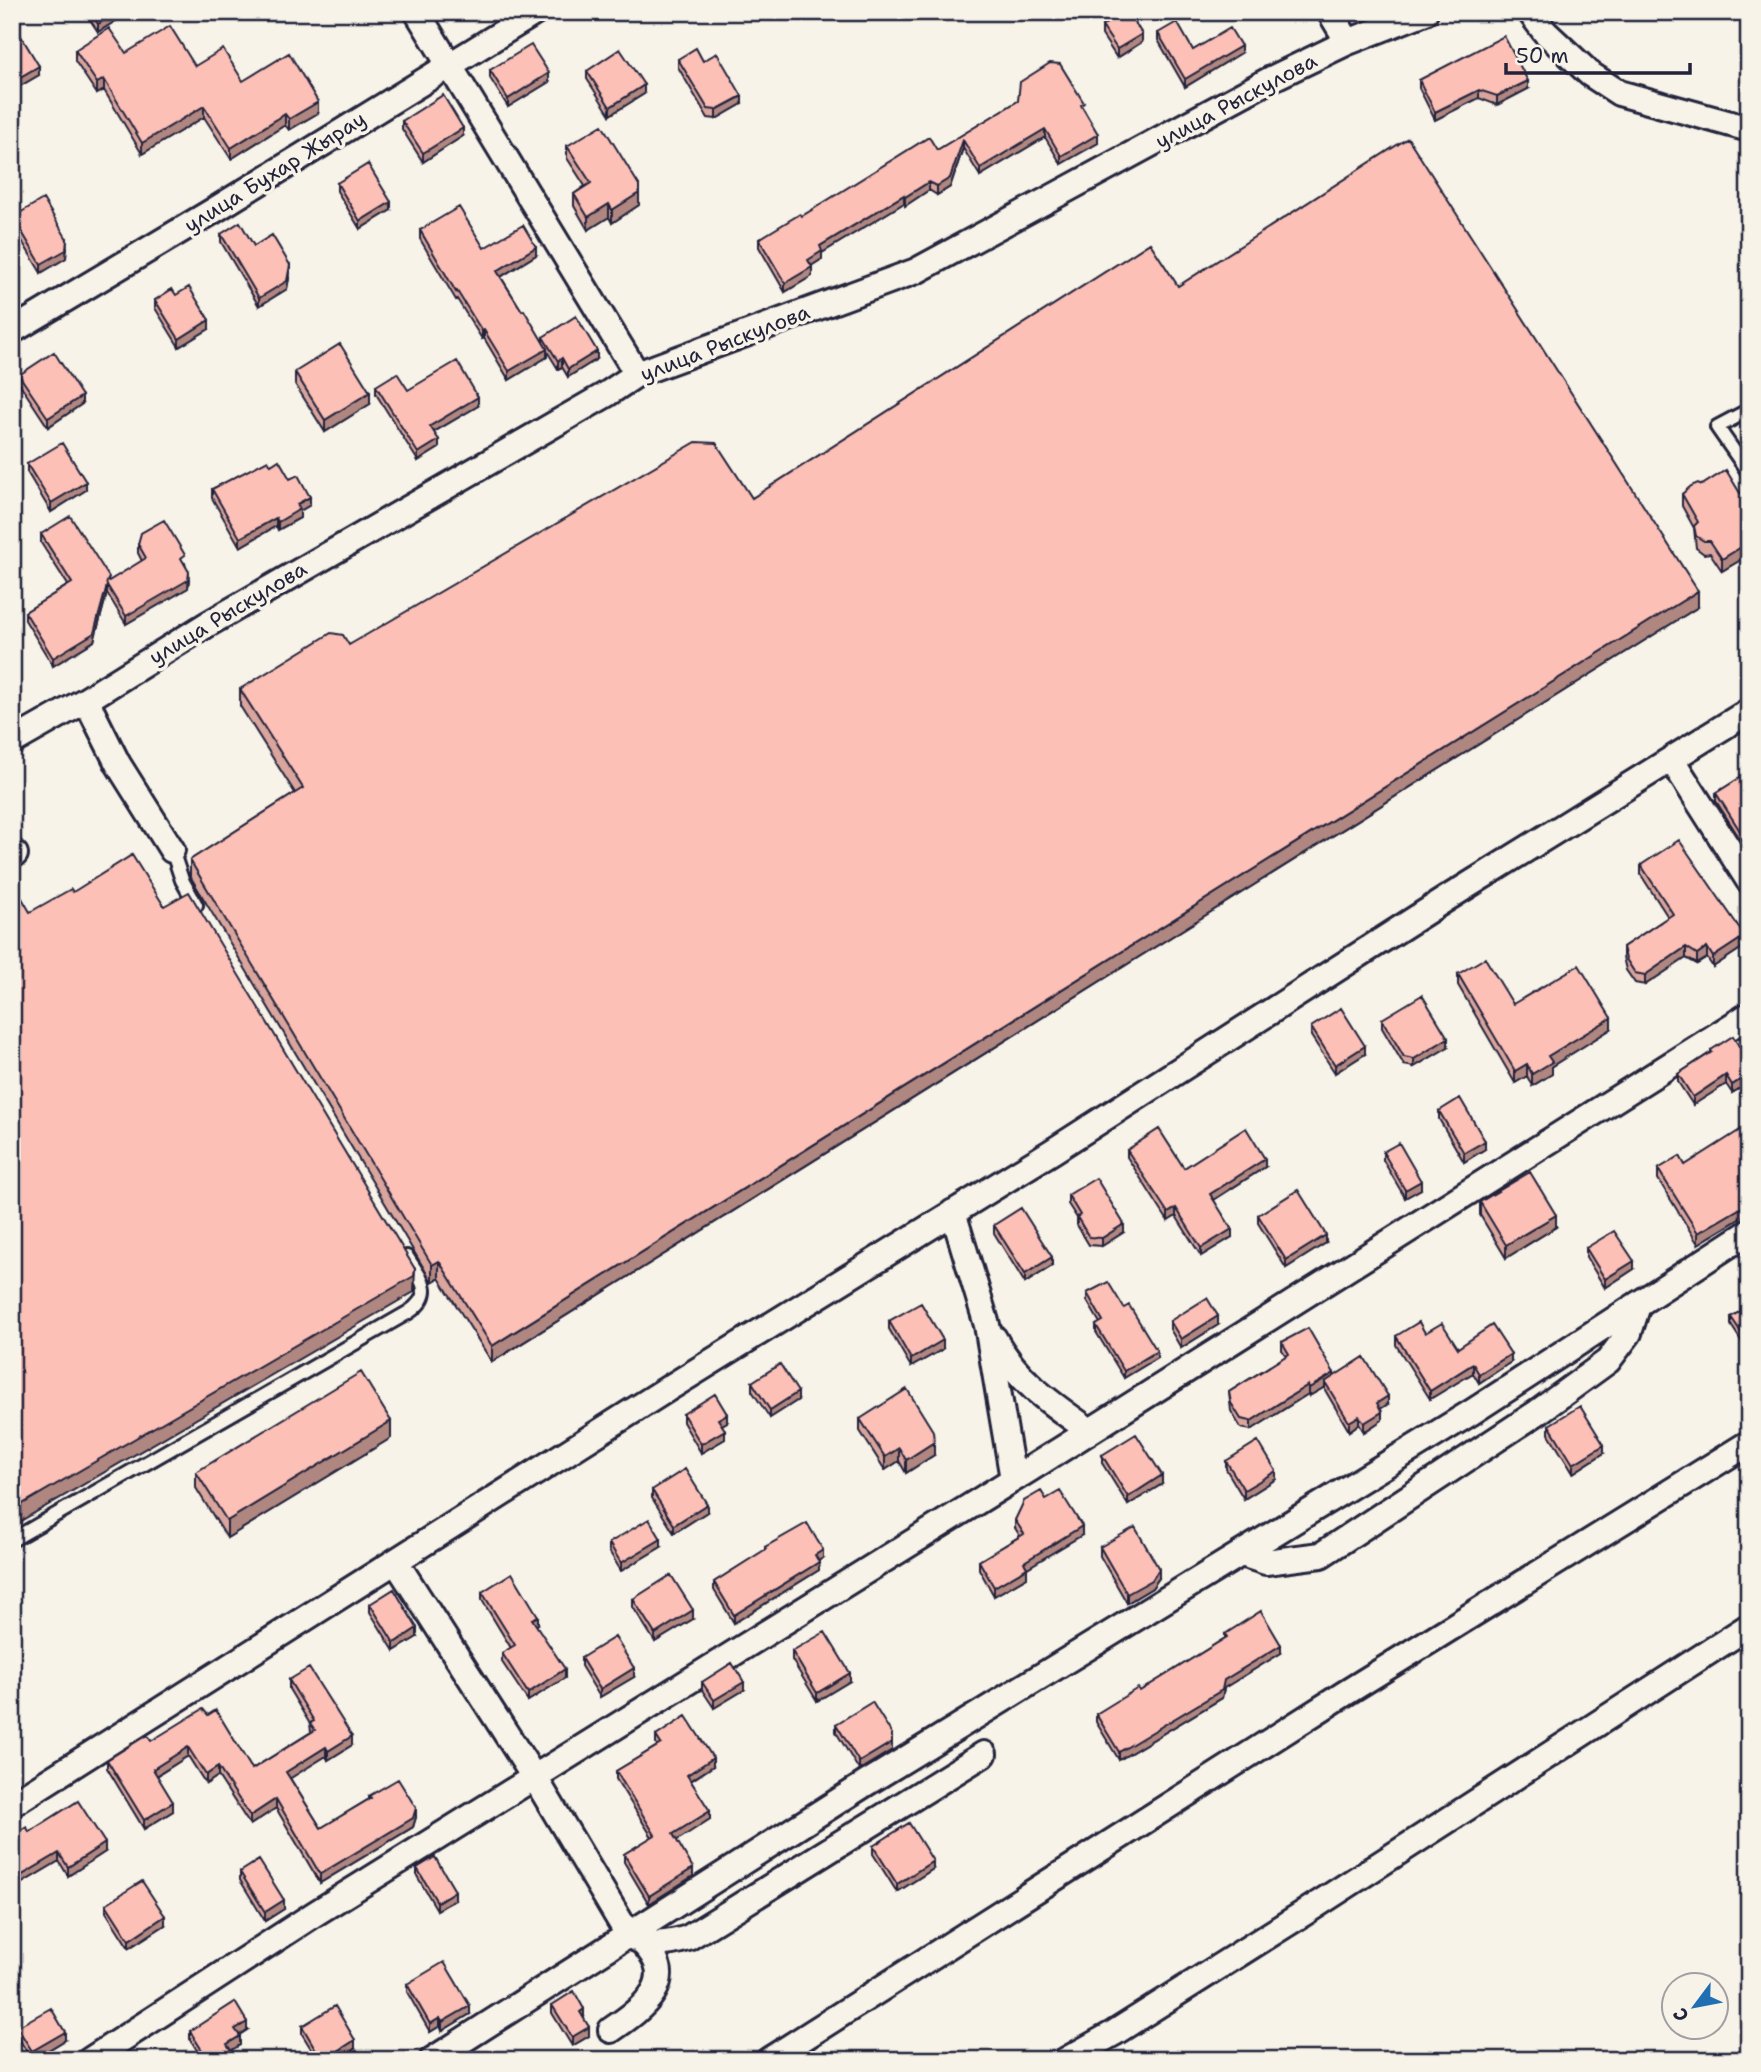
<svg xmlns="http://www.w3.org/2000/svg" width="1761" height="2072" viewBox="0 0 1761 2072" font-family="'Shantell Sans',sans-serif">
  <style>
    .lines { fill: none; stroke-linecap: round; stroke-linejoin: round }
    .service-casing { stroke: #22223b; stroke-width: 18 }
    .minor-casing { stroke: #22223b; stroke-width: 30 }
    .service { stroke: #f7f3e8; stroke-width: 12 }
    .minor { stroke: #f7f3e8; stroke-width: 24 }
    .wall { fill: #d9a59d; stroke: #22223b; stroke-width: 2 }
    .shaded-wall { fill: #b08680; stroke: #22223b; stroke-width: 2 }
    .building { fill: #fcc0b7; stroke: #22223b; stroke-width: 2 }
    .labels { text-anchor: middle; stroke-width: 7; stroke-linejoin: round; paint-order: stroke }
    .street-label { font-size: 21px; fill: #22223b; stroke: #f7f3e8 }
  </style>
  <rect width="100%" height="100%" fill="#f7f3e8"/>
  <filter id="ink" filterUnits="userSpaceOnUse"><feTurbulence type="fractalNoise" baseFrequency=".0143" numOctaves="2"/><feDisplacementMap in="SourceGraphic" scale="14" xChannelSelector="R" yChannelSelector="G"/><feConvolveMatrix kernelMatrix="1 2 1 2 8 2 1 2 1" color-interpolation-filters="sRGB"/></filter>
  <g filter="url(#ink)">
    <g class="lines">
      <g class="service-casing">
        <path id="service" d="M1749,410L1717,427L1749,473
          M172,850L182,880L196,905
          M12,1540L409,1312C436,1293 421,1279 407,1257"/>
      </g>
      <g class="minor-casing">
        <path id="minor" d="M417,12L637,374
          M1330,12L1348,42
          M1530,12L1545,32L1590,74L1619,93L1749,129
          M12,331L213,211L536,12
          M86,700L118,764L172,850
          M12,742L86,700L208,624L607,394L637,374L916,271L1271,79L1348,42L1425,12
          M1672,760L1749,881
          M12,851L15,854
          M953,1212L987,1325L1013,1479
          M994,1338C1017,1381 1050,1403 1090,1431
          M1242,1554L1266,1562L1321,1555L1538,1412L1608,1361L1629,1333L1638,1305
          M396,1562L541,1788L629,1936C650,1946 666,1945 688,1938L984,1754
          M12,1804L669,1388L1053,1151L1446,899L1749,711
          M611,2030C643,2008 681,1981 643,1943
          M90,2060L316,1913L1030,1469L1749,1015
          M432,2060L865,1784L1472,1412L1749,1232
          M769,2060L1344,1694L1749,1443
          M1066,2060L1114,2033L1304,1913L1749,1626"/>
      </g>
      <use href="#service" class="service"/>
      <use href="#minor" class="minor"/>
    </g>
    <path class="wall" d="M85,12H122V17L98,32Z
      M1738,12H1749V47L1747,44V33L1749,32Z
      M1102,26L1142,42L1117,58L1102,35Z
      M1158,33L1193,50L1241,53L1185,87L1158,40Z
      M12,42L39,75L15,89L12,84Z
      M75,50L126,53L195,66L243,81L318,113L289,130L285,125L231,159L204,117L142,154L104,90L97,94L75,61Z
      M678,59L703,61L742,104L716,119L708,118L678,67Z
      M490,70L549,82L508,107L490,78Z
      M587,71L644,94L610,115L587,79Z
      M1419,80L1528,89L1497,105L1479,98L1435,120L1419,88Z
      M1018,101L1084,110L1098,143L1061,164L1045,137L980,176L963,148L950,187L937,195L929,190L905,206L904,203L822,253V259L811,266L812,276L785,292L759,247V239L802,216L937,150Z
      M402,121L463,136L423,162L402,129Z
      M567,146L639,185V205L612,223L609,217L588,230L574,206V194L585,186L567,158Z
      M337,183L391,210L360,229L337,191Z
      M13,217L67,247L66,258L41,273L13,226Z
      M420,230L484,248L536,255L501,277L522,311L543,343V337L597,359L568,377L562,367L558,369L547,351V357L509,380L484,338L482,339L457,299L456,300L420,239Z
      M221,234L254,246L290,273L287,289L259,306L221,242Z
      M1178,286L1698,607L492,1362L439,1278L432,1282L190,876V860L295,793L240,706V689L349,645L752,498Z
      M176,295L209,329L179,347L155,308V300Z
      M295,372L370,404L325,432L295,384Z
      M19,375L82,404L48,427L19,383Z
      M376,386L408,390L478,406L434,432L439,448L418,461L376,394Z
      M27,464L86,490L51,512L27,472Z
      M271,465L290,479L310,505L300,511V518L278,530L276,526L240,547L212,498V489Z
      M1702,485L1740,493L1749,499V555L1722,571L1710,553L1704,554L1696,548L1694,528L1682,506V494Z
      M41,534L109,582L142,561L138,553V544L185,563L189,580L188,588L126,624L107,593L94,641L53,666L25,620V612L68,585L41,543Z
      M1749,772V853L1716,801V793Z
      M1641,865L1745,946L1713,967L1707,958L1697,964L1686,958L1645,985L1635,983L1626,970L1623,957V947L1668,917L1641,875Z
      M1458,974L1513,1004L1611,1029L1552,1066V1074L1532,1086L1527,1076L1515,1083L1458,985Z
      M1382,1019L1448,1047L1414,1067L1404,1065L1382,1028Z
      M1311,1027L1365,1054L1335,1073L1311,1036Z
      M1711,1050L1749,1063V1083L1732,1093L1726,1084L1693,1105L1678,1082V1074L1711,1052Z
      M1439,1111L1485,1149L1464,1162L1439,1119Z
      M1127,1150L1184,1168L1265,1167L1214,1200L1232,1237L1201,1256L1176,1216L1168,1221L1127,1157Z
      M1383,1152L1421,1189L1405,1198L1383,1160Z
      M1685,1165L1749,1213L1698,1244L1658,1179V1169Z
      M1068,1195L1124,1232L1102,1246L1089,1245L1077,1225V1218L1068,1204Z
      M1480,1202L1556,1227L1506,1258L1480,1215Z
      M1258,1215L1326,1243L1286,1268L1258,1223Z
      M994,1225L1052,1266L1025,1283L994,1233Z
      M1586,1248L1634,1269L1605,1288L1586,1257Z
      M1087,1293L1124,1308L1157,1358L1124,1378L1096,1332V1325L1100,1323L1087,1301Z
      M1749,1306V1353L1731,1325V1317Z
      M889,1321L943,1349L911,1367L889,1329Z
      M1170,1321L1218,1325L1181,1348L1170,1329Z
      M1425,1333L1458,1348L1511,1362L1479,1383L1473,1373L1430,1399L1396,1345V1336Z
      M1282,1342L1334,1376L1388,1404L1380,1409L1382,1420L1364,1432L1359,1424L1349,1431L1325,1390V1387L1309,1396L1308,1394L1251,1430L1241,1428L1231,1411L1229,1392L1286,1356L1282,1350Z
      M752,1382L798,1400L770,1418L752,1391Z
      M683,1414L727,1422L722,1425L725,1439L701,1453L683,1422Z
      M860,1419L934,1455L906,1473L899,1461L885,1470L860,1431Z
      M1549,1425L1604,1453L1573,1473L1549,1434Z
      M391,1438L227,1538L196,1488V1472Z
      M1102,1455L1162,1484L1128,1505L1102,1463Z
      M1226,1461L1276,1479L1244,1499L1226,1469Z
      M652,1490L707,1512L674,1533L652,1498Z
      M1046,1499L1082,1535L1027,1568V1577L994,1596L979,1569V1561L1020,1536L1015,1528V1520Z
      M609,1543L661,1547L621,1571L609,1551Z
      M765,1547L823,1558L818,1561L819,1570L734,1623L714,1590V1582L765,1550Z
      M1100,1547L1159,1578L1152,1588L1127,1603L1100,1556Z
      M482,1592L538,1624L536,1625L565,1678L528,1701L502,1662V1653L511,1648L482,1600Z
      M633,1599L693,1619L655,1642L633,1607Z
      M370,1604L417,1637L394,1651L370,1612Z
      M1225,1634L1281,1653L1224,1688L1222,1698L1119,1760L1096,1722V1714L1140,1691L1225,1638Z
      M792,1651L850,1681L817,1701L792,1660Z
      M581,1658L634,1677L600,1697L581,1666Z
      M289,1680L352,1745L328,1760L326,1756L290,1778L321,1828L369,1799V1796L416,1817L413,1827L320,1883L276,1808L250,1825L218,1776L206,1784L188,1756L157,1776L173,1811L144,1829L107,1768V1760L151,1741L208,1715L252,1769L311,1732L310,1724L289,1689Z
      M702,1682L744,1690L714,1708L702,1690Z
      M836,1724L892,1734V1750L859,1770L836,1732Z
      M656,1736L713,1766L691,1781L710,1819L676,1840L693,1876L649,1904L624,1862V1854L652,1837L616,1779V1771L657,1746L656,1744Z
      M29,1832L105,1852L68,1876L59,1861L12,1889V1834L13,1835Z
      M873,1846L933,1869L897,1892L873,1854Z
      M417,1868L455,1900L437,1910L417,1876Z
      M240,1872L284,1909L265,1921L240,1880Z
      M106,1904L165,1925L129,1948L106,1912Z
      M407,1984L470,2014L442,2031L440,2026L430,2032L407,1992Z
      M552,2005L584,2017L583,2018L589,2036L572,2046L552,2013Z
      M302,2026L355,2049L338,2060H318L302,2034Z
      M17,2027L65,2040L32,2060L17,2036Z
      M247,2030L239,2035L240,2045L230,2050L236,2059L203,2060L190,2039V2031Z"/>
    <path class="shaded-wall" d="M116,12H122V17L98,32V24Z
      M1142,34V42L1117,58V49Z
      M1241,46V53L1185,87V79Z
      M39,66V75L15,89V80Z
      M549,73V82L508,107V99Z
      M104,79V90L97,94V83Z
      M1528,81V89L1497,105V96Z
      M644,85V94L610,115V107Z
      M1479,90V98L1435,120V112Z
      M742,96V104L716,119V110Z
      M318,102V113L289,130V119Z
      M204,106V117L142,154V143Z
      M285,114V125L231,159V148Z
      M463,128V136L423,162V153Z
      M1045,129V137L980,176V168Z
      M1098,134V143L1061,164V156Z
      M963,140V148L950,187L937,195V186Z
      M929,182V190L905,206V197Z
      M639,193V205L612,223V210Z
      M904,195V203L822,253V259L808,268V260L820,246Z
      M391,202V210L360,229V221Z
      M609,204V217L588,230V217Z
      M67,239L66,258L41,273V264Z
      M536,247V255L497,279V271Z
      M290,265V273L287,289L259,306V298Z
      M812,267V276L785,292V283Z
      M209,320V329L179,347V339Z
      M484,330V338L482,339V331Z
      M547,349V357L509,380V371Z
      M597,351V359L568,377V369Z
      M562,358V367L558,369V361Z
      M370,392V404L325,432V420Z
      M82,396V404L48,427V418Z
      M478,397V406L430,434V426Z
      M439,440V448L418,461V453Z
      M86,482V490L51,512V503Z
      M310,497V505L300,511V518L278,530V522L297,504Z
      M276,518V526L240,547V538Z
      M1749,542V555L1722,571V559Z
      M189,572L188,588L126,624V616Z
      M107,585V593L94,641L53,666V658Z
      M1698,591V607L492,1362V1346Z
      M1745,936V946L1713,967V957Z
      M1686,947V958L1645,985V975Z
      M1707,947V958L1697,964V954Z
      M1611,1018V1029L1552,1066V1074L1532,1086V1074L1548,1056Z
      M1448,1038V1047L1414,1067V1059Z
      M1365,1046V1054L1335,1073V1065Z
      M1527,1064V1076L1515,1083V1071Z
      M1749,1074V1083L1732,1093V1085Z
      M1726,1075V1084L1693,1105V1097Z
      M1485,1141V1149L1464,1162V1153Z
      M1265,1159V1167L1210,1202V1194Z
      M1421,1181V1189L1405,1198V1190Z
      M1749,1203V1213L1698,1244V1233Z
      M1176,1208V1216L1168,1221V1213Z
      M1556,1215V1227L1506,1258V1245Z
      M1124,1224V1232L1102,1246V1238Z
      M1232,1229V1237L1201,1256V1248Z
      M1326,1235V1243L1286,1268V1260Z
      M1052,1257V1266L1025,1283V1274Z
      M439,1261V1278L432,1282V1265Z
      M1634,1261V1269L1605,1288V1279Z
      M415,1269L414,1292L12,1526V1510Z
      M1218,1316V1325L1181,1348V1339Z
      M943,1340V1349L911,1367V1359Z
      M1157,1351V1358L1124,1378V1371Z
      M1511,1354V1362L1479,1383V1374Z
      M1473,1364V1373L1430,1399V1391Z
      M1334,1373V1381L1325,1382V1387L1309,1396V1388Z
      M1308,1385V1394L1251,1430V1421Z
      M798,1392V1400L770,1418V1410Z
      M1388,1396V1404L1377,1411V1403Z
      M1382,1412V1420L1364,1432V1423Z
      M727,1414V1422L718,1427V1419Z
      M1359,1416V1424L1349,1431V1422Z
      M391,1421V1438L227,1538V1521Z
      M725,1430V1439L701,1453V1444Z
      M934,1442V1455L906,1473V1460Z
      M1604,1445V1453L1573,1473V1464Z
      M899,1448V1461L885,1470V1457Z
      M1276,1471V1479L1244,1499V1490Z
      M1162,1475V1484L1128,1505V1497Z
      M707,1504V1512L674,1533V1525Z
      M1082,1526V1535L1024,1570V1562Z
      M661,1539V1547L621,1571V1563Z
      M823,1550V1558L815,1563V1555Z
      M819,1562V1570L734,1623V1615Z
      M1027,1568V1577L994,1596V1587Z
      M1159,1569V1578L1152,1588L1127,1603V1594Z
      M693,1610V1619L655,1642V1634Z
      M538,1616V1624L532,1628V1619Z
      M417,1628V1637L394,1651V1643Z
      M1281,1645V1653L1224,1688L1222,1698L1119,1760V1752L1224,1680Z
      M634,1668V1677L600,1697V1689Z
      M565,1669V1678L528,1701V1693Z
      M850,1673V1681L817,1701V1693Z
      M744,1682V1690L714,1708V1700Z
      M352,1736V1745L328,1760V1751Z
      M892,1742V1750L859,1770V1762Z
      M188,1747V1756L153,1778V1769Z
      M326,1747V1756L286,1781V1772Z
      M713,1758V1766L687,1783V1775Z
      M218,1767V1776L206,1784V1775Z
      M276,1799V1808L250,1825V1816Z
      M173,1802V1811L144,1829V1820Z
      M416,1808V1817L413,1827L320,1883V1874Z
      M710,1811V1819L673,1843V1834Z
      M105,1843V1852L68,1876V1867Z
      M59,1853V1861L12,1889V1881Z
      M933,1861V1869L897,1892V1884Z
      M693,1868V1876L649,1904V1896Z
      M455,1891V1900L437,1910V1902Z
      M284,1900V1909L265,1921V1912Z
      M165,1916V1925L129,1948V1940Z
      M470,2006V2014L442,2031V2022Z
      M584,2009V2017L580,2020V2012Z
      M440,2018V2026L430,2032V2024Z
      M247,2022V2030L235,2038V2029Z
      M589,2027V2036L572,2046V2037Z
      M65,2032V2040L32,2060V2051Z
      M240,2036V2045L227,2053V2044Z
      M355,2040V2049L338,2060H324Z"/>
    <path class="building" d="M90,12H116L98,24Z
      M1124,12H1128L1142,34L1117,49L1102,26Z
      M1744,12H1749V22Z
      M1177,22L1193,50L1230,28L1241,46L1185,79L1158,33Z
      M170,26L195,66L223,49L243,81L289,53L318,102L289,119L285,114L231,148L204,106L142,143L104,79L97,83L75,50L109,28L126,53Z
      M21,36L39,66L15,80L12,76V42Z
      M1504,36L1528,81L1497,96L1479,90L1435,112L1419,80Z
      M531,45L549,73L508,99L490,70Z
      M696,48L703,61L717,53L742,96L716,110L708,109L678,59Z
      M620,49L644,85L610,107L587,71Z
      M1050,63L1060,64L1084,103L1081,105L1098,134L1061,156L1045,129L980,168L963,140L950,178L937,186L929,182L905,197L904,195L820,246L822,251L808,260L812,267L785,283L759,239L800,214L802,216L929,137L937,150L1018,101L1020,82Z
      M443,95L463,128L423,153L402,121Z
      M602,125L639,185V193L612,210L609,204L588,217L574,194L591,183L567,146Z
      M1408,138L1698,591L492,1346L439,1261L432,1265L190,860L303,788L240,689L331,633L343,635L349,645L696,442L716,443L752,498L1150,243L1178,286Z
      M368,164L391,202L360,221L337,183Z
      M43,199L67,239L66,250L41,264L13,217Z
      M459,207L484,248L523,225L536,247L497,271L522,311L524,310L547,349L509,371L484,330L482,331L457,291L456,292L420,230Z
      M240,222L254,246L272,235L290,265L287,281L259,298L221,234Z
      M189,287L209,320L179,339L155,300L172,289L176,295Z
      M576,316L597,351L568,369L562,358L558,361L543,337Z
      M340,344L370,392L325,420L295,372Z
      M54,352L82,396L48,418L19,375Z
      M457,361L478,397L430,426L439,440L418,453L376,386L397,373L408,390Z
      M62,443L86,482L51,503L27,464Z
      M268,460L271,465L279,460L290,479L298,475L310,497L297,504L300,509L278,522L276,518L240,538L212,489Z
      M1726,470L1740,493L1743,491L1749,499V542L1722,559L1710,541H1704L1696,536L1694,526L1698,522L1682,494L1691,486L1698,483L1702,485Z
      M70,516L109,577L107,582L146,558L138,544L141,533L164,520L185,555L181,558L189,572L188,580L126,616L107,585L94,633L53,658L25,612L72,583L41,534Z
      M1749,772V845L1716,793Z
      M1679,840L1745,936L1713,957L1707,947L1697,954L1686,947L1645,975L1635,973L1626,959L1623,947L1673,914L1641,865Z
      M132,855L164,906L189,892L415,1269L414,1276L12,1510V881L30,912L71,889L73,892Z
      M1485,958L1513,1004L1579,965L1611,1018L1548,1056L1552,1062L1532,1074L1527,1064L1515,1071L1458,974Z
      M1422,995L1448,1038L1414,1059L1404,1057L1382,1019Z
      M1341,1008L1365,1046L1335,1065L1311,1027Z
      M1733,1036L1749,1063V1074L1732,1085L1726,1075L1693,1097L1678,1074L1712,1052L1711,1050Z
      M1460,1098L1485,1141L1464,1153L1439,1111Z
      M1748,1125L1749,1203L1698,1233L1658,1169L1680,1156L1685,1165Z
      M1246,1128L1265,1159L1210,1194L1232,1229L1201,1248L1176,1208L1168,1213L1127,1150L1159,1129L1184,1168Z
      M1399,1143L1421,1181L1405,1190L1383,1152Z
      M1530,1172L1556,1215L1506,1245L1480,1202Z
      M1096,1178L1124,1224L1102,1238L1089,1237L1077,1217L1080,1215L1068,1195Z
      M1298,1190L1326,1235L1286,1260L1258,1215Z
      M1021,1208L1052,1257L1025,1274L994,1225Z
      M1614,1231L1634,1261L1605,1279L1586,1248Z
      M1108,1282L1124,1308L1129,1305L1157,1351L1124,1371L1096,1325L1103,1321L1087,1293Z
      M1207,1298L1218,1316L1181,1339L1170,1321Z
      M921,1303L943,1340L911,1359L889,1321Z
      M1749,1306V1344L1731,1317Z
      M1419,1322L1425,1333L1442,1323L1458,1348L1492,1325L1511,1354L1479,1374L1473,1364L1430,1391L1396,1336Z
      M1308,1328L1334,1373L1309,1388L1308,1385L1251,1421L1241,1419L1231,1403L1229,1392L1289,1354L1282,1342Z
      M1364,1357L1388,1396L1377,1403L1382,1412L1364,1423L1359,1416L1349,1422L1325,1382Z
      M780,1364L798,1392L770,1410L752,1382Z
      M361,1372L391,1421L227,1521L196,1472Z
      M907,1389L933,1431L934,1442L906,1460L899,1448L885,1457L860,1419Z
      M715,1394L727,1414L718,1419L725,1430L701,1444L683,1414Z
      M1580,1406L1604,1445L1573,1464L1549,1425Z
      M1136,1434L1162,1475L1128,1497L1102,1455Z
      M1258,1441L1276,1471L1244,1490L1226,1461Z
      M685,1469L707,1504L674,1525L652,1490Z
      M1041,1491L1046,1499L1060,1491L1082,1526L1024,1562L1027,1568L994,1587L979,1561L1024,1534L1015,1520L1024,1501Z
      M649,1519L661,1539L621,1563L609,1543Z
      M807,1523L823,1550L815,1555L819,1562L734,1615L714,1582L766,1549L765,1547Z
      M1135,1527L1159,1569L1152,1580L1127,1594L1100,1547Z
      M512,1573L538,1616L532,1619L565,1669L528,1693L502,1653L515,1645L482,1592Z
      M671,1575L693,1610L655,1634L633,1599Z
      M394,1589L417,1628L394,1643L370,1604Z
      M1261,1611L1281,1645L1224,1680L1222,1690L1119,1752L1096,1714L1138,1688L1140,1691L1227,1637L1225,1634Z
      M825,1632L850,1673L817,1693L792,1651Z
      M615,1637L634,1668L600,1689L581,1658Z
      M732,1663L744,1682L714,1700L702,1682Z
      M309,1668L352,1736L328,1751L326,1747L286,1772L321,1828L371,1798L369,1796L398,1779L416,1808L413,1818L320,1874L276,1799L250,1816L218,1767L206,1775L188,1747L153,1769L173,1802L144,1820L107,1760L147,1735L151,1741L203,1709L208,1715L216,1710L252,1769L315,1730L310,1723L314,1721L289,1680Z
      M872,1702L892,1734V1742L859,1762L836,1724Z
      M686,1716L713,1758L687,1775L710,1811L673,1834L693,1868L649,1896L624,1854L655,1835L616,1771L661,1744L656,1736Z
      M78,1801L105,1843L68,1867L59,1853L12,1881V1834L13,1835L27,1827L29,1832Z
      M909,1823L933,1861L897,1884L873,1846Z
      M435,1857L455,1891L437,1902L417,1868Z
      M259,1860L284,1900L265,1912L240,1872Z
      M142,1881L165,1916L129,1940L106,1904Z
      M444,1962L470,2006L442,2022L440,2018L430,2024L407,1984Z
      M574,1991L584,2009L580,2012L589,2027L572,2037L552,2005Z
      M235,2002L247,2022L235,2029L240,2036L227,2044L236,2059L208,2060L190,2031Z
      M335,2006L355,2040L324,2060H322L302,2026Z
      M51,2008L65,2032L32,2051L17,2027Z
      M139,2056L142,2060H133Z"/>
  </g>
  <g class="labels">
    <g class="street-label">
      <text transform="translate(1236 101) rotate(-28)" y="7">улица Рыскулова</text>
      <text transform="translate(275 172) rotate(-32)" y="7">улица Бухар Жырау</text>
      <text transform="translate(725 343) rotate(-21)" y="7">улица Рыскулова</text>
      <text transform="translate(228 613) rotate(-31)" y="7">улица Рыскулова</text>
    </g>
  </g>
  <rect width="1761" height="2072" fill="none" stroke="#f7f3e8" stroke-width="42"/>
  <rect x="21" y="21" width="1719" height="2030" fill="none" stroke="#22223b" stroke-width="2.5" filter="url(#ink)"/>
  <g transform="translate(1695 2006) rotate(238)"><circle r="33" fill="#f7f3e8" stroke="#a29fa3" stroke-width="2"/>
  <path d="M0-5L12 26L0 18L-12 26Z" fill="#1f6fb2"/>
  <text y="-10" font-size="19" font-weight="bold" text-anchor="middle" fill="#22223b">С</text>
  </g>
  <path d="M1506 63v10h184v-10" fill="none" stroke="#22223b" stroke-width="3.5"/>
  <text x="1516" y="63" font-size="21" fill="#22223b" stroke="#f7f3e8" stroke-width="5" paint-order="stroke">50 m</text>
</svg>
